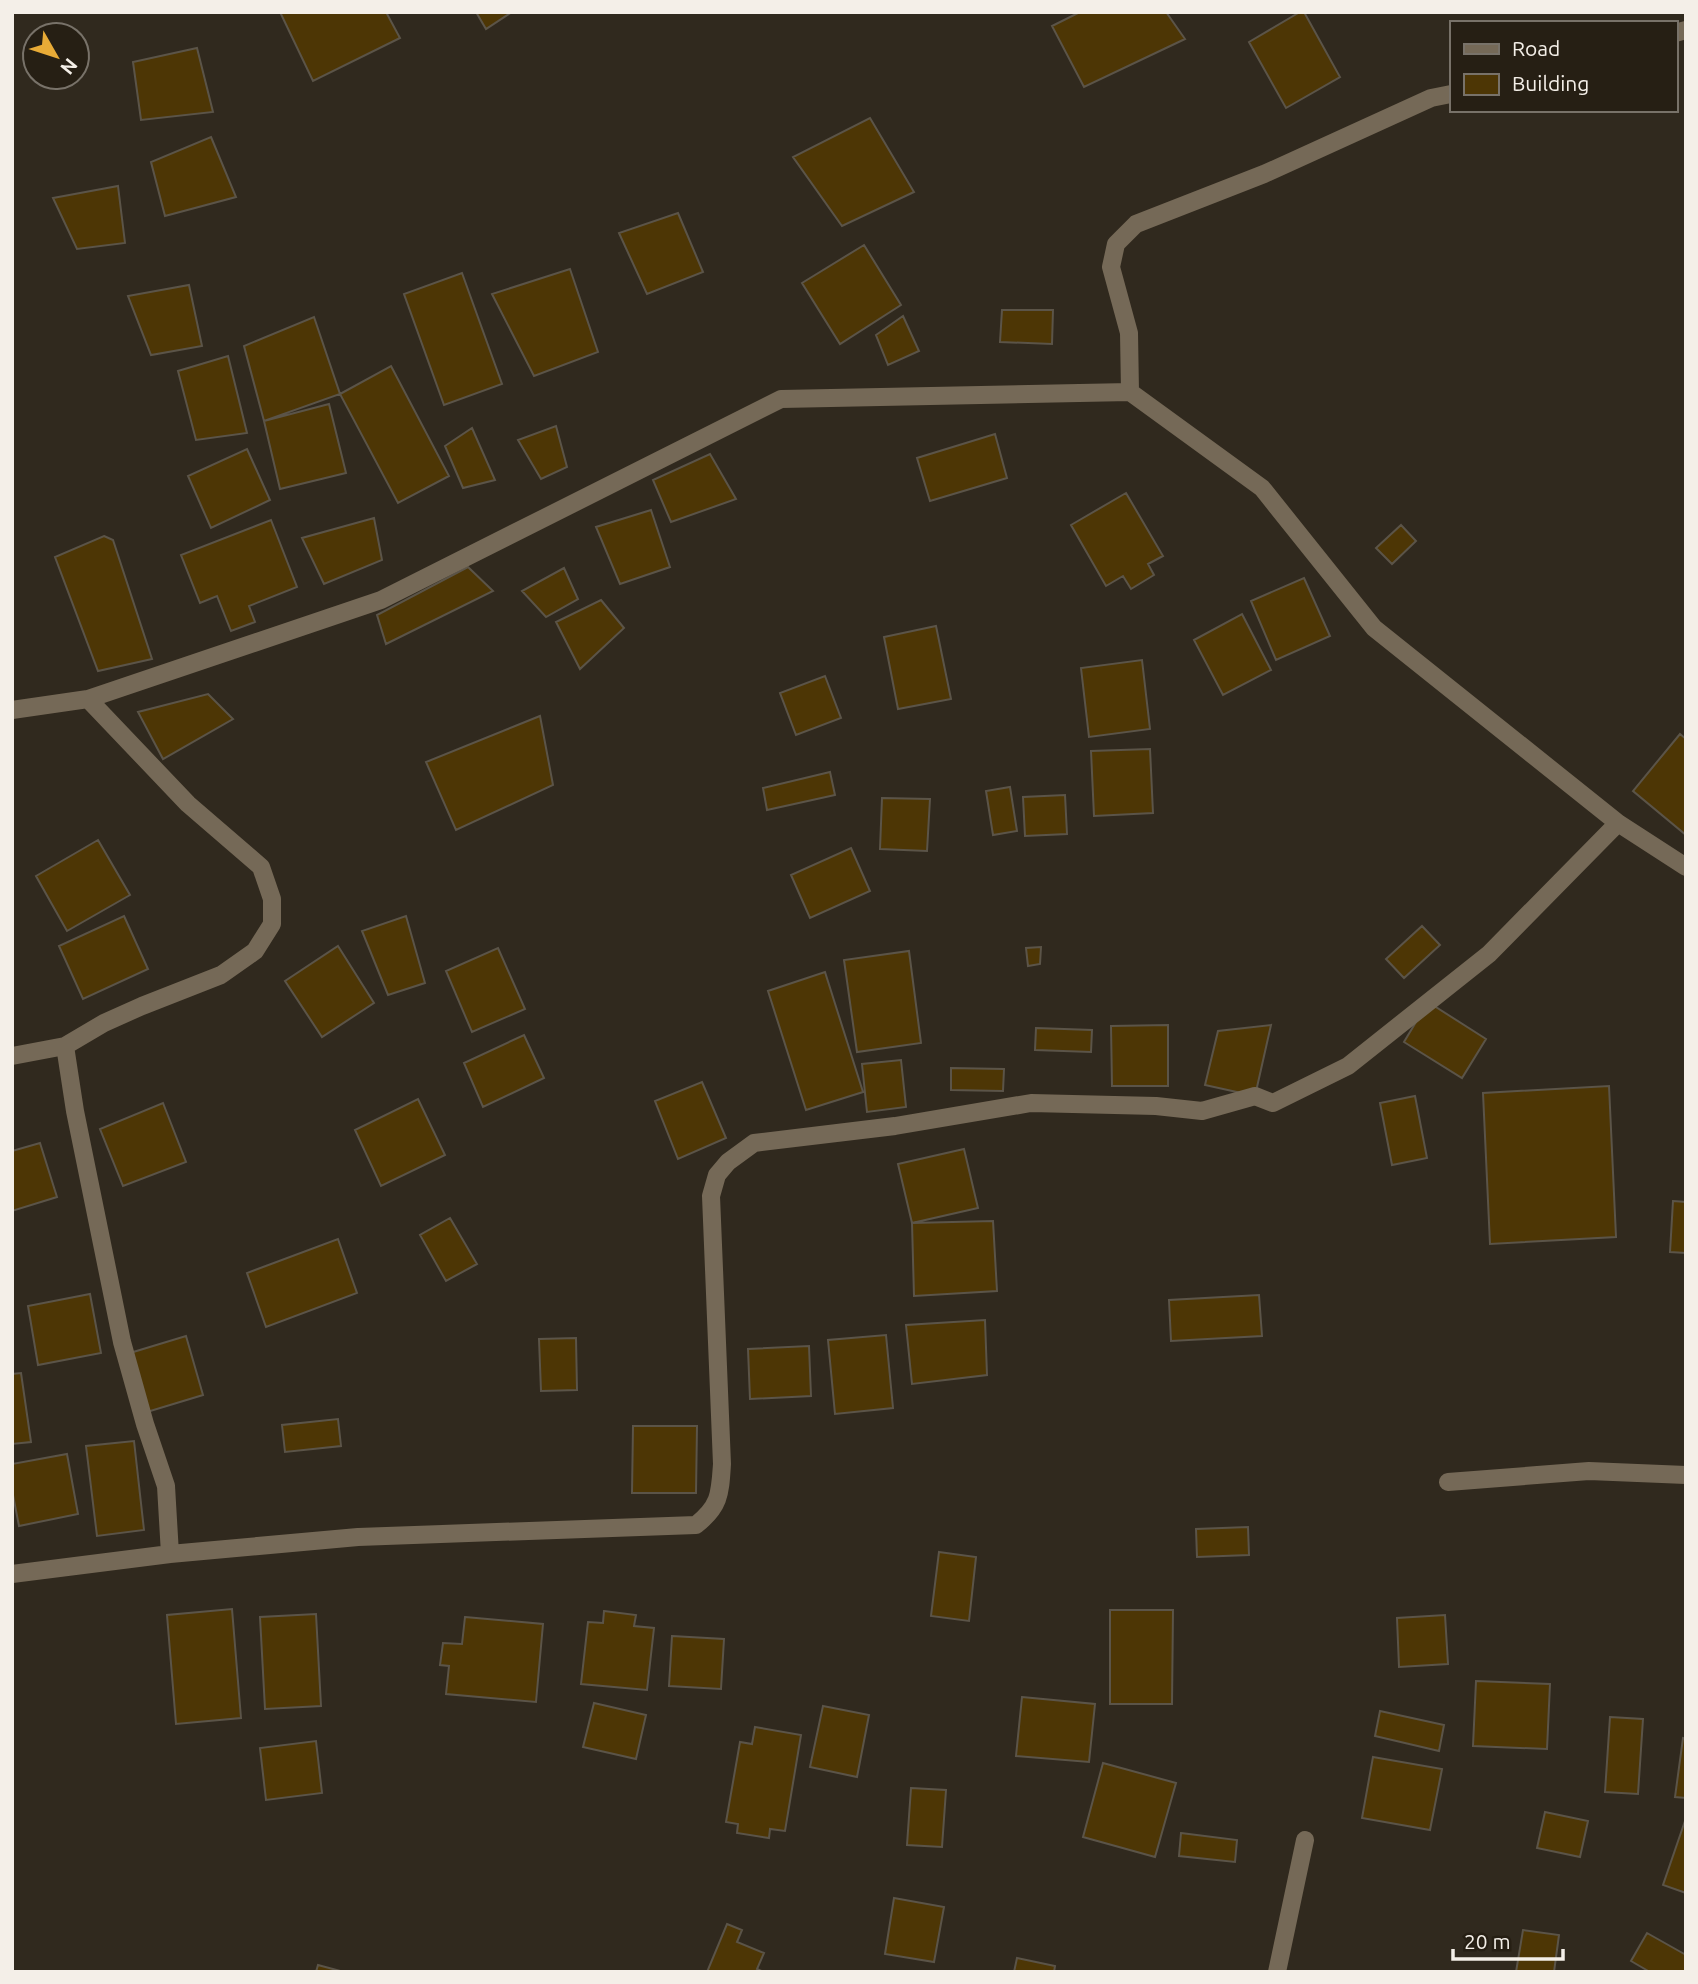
<svg xmlns="http://www.w3.org/2000/svg" width="1698" height="1984" viewBox="0 0 1698 1984" font-family="Ubuntu,sans-serif">
  <style>
    .building { fill: #4d3605; stroke: #5b5448; stroke-width: 2 }
    .lines { fill: none; stroke-linecap: round; stroke-linejoin: round }
    .minor { stroke: #756957; stroke-width: 18 }
  </style>
  <rect width="100%" height="100%" fill="#30291e"/>
  <path class="building" d="M280,12H386L400,38L313,81Z
    M476,12H512L486,29Z
    M1080,12H1166L1185,39L1084,87L1052,26Z
    M1300,12H1304L1340,77L1286,108L1249,42Z
    M197,48L213,112L141,120L133,62Z
    M870,118L914,192L842,226L793,157Z
    M211,137L236,197L165,216L151,162Z
    M118,186L125,243L77,249L53,198Z
    M678,213L703,272L647,294L619,233Z
    M864,245L901,305L840,344L802,283Z
    M570,269L598,352L534,376L492,294Z
    M462,273L502,384L444,405L404,294Z
    M189,285L202,346L151,355L128,296Z
    M1002,310H1053L1052,344L1000,342Z
    M903,316L919,351L888,365L876,335Z
    M314,317L340,394L264,421L244,346Z
    M228,356L247,433L196,440L178,371Z
    M391,366L449,476L398,503L340,394Z
    M329,404L346,473L280,489L264,421Z
    M556,426L567,467L541,479L518,440Z
    M472,428L495,480L463,488L445,446Z
    M995,434L1007,478L930,501L917,458Z
    M247,449L270,500L211,528L188,476Z
    M710,454L736,499L671,522L653,480Z
    M1126,493L1163,556L1148,564L1154,575L1131,589L1123,576L1106,586L1071,525Z
    M651,510L670,567L620,584L596,527Z
    M374,518L382,560L324,584L302,538Z
    M271,520L297,587L249,606L255,622L231,631L217,596L200,603L181,555Z
    M1401,525L1416,541L1392,564L1376,548Z
    M104,536L113,540L152,659L98,671L55,557Z
    M468,567L493,591L386,644L377,615Z
    M564,568L578,599L546,617L522,591Z
    M1304,578L1330,636L1276,660L1251,601Z
    M601,600L624,628L580,669L556,622Z
    M1242,614L1271,670L1223,695L1194,640Z
    M936,626L951,699L898,709L884,637Z
    M1142,660L1150,729L1089,737L1081,668Z
    M825,676L841,718L796,735L780,693Z
    M208,694L233,719L163,759L138,712Z
    M540,716L553,785L456,830L426,762Z
    M1680,734L1686,739V835L1633,791Z
    M1150,749L1153,813L1094,816L1091,751Z
    M830,772L835,795L767,810L763,788Z
    M1010,787L1017,831L993,835L986,791Z
    M1065,795L1067,834L1025,836L1023,797Z
    M882,798L930,799L927,851L880,849Z
    M98,840L130,895L67,931L36,876Z
    M851,848L870,891L810,918L791,875Z
    M124,916L148,969L83,999L59,946Z
    M406,916L425,983L388,995L362,931Z
    M1422,926L1440,945L1404,978L1386,959Z
    M338,946L374,1003L322,1037L285,981Z
    M1041,947L1040,964L1028,966L1026,948Z
    M498,948L525,1009L472,1032L446,971Z
    M909,951L921,1043L857,1052L844,960Z
    M825,972L863,1092L806,1110L768,991Z
    M1428,1002L1486,1039L1462,1078L1404,1042Z
    M1168,1025V1086H1112L1111,1026Z
    M1271,1025L1255,1096L1205,1085L1218,1031Z
    M1036,1028L1092,1030L1091,1052L1035,1050Z
    M524,1035L544,1078L483,1107L464,1063Z
    M901,1060L906,1107L867,1112L862,1064Z
    M951,1068L1004,1069L1003,1091L951,1090Z
    M702,1082L726,1138L678,1159L655,1101Z
    M1609,1086L1616,1237L1490,1244L1483,1093Z
    M1415,1096L1427,1158L1392,1165L1380,1103Z
    M418,1099L445,1155L381,1186L355,1130Z
    M163,1103L186,1162L123,1186L100,1129Z
    M40,1143L57,1197L12,1211V1151Z
    M964,1149L978,1208L912,1223L898,1164Z
    M1673,1201L1686,1202V1253L1670,1252Z
    M450,1218L477,1264L446,1281L420,1235Z
    M993,1221L997,1291L914,1296L912,1223Z
    M338,1239L357,1293L266,1327L247,1273Z
    M90,1294L101,1353L38,1365L28,1306Z
    M1259,1295L1262,1336L1171,1341L1169,1300Z
    M985,1320L987,1375L912,1384L906,1325Z
    M886,1335L893,1408L835,1414L828,1340Z
    M186,1336L203,1395L147,1412L130,1353Z
    M576,1338L577,1390L541,1391L539,1339Z
    M809,1346L811,1396L750,1399L748,1349Z
    M21,1373L31,1442L12,1444V1374Z
    M338,1419L341,1446L285,1452L282,1425Z
    M633,1426H697L696,1493H632Z
    M134,1441L144,1530L97,1536L86,1446Z
    M67,1454L78,1514L19,1526L12,1490V1464Z
    M1248,1527L1249,1555L1197,1557L1196,1529Z
    M939,1552L976,1557L969,1621L931,1616Z
    M232,1609L241,1718L176,1724L167,1615Z
    M1110,1610H1173L1172,1704H1110Z
    M604,1611L636,1615L634,1626L654,1628L647,1690L581,1684L588,1622L603,1623Z
    M316,1614L321,1706L265,1709L260,1617Z
    M1445,1615L1448,1664L1399,1667L1397,1618Z
    M465,1617L543,1624L536,1702L446,1694L449,1666L440,1665L443,1643L462,1644Z
    M672,1636L724,1639L721,1689L669,1686Z
    M1476,1681L1550,1684L1547,1749L1473,1746Z
    M1022,1697L1095,1704L1089,1762L1016,1756Z
    M594,1703L646,1715L636,1759L583,1747Z
    M823,1706L869,1715L857,1777L810,1767Z
    M1380,1711L1444,1725L1439,1751L1375,1736Z
    M1610,1717L1643,1719L1638,1794L1605,1792Z
    M755,1727L801,1735L785,1831L770,1829L769,1838L737,1833L738,1824L726,1822L740,1742L752,1744Z
    M1683,1738L1686,1739V1798L1675,1797Z
    M316,1741L322,1793L266,1800L260,1748Z
    M1373,1757L1442,1769L1430,1830L1362,1818Z
    M1103,1763L1176,1783L1155,1857L1083,1837Z
    M911,1788L946,1790L942,1847L907,1845Z
    M1545,1812L1588,1821L1580,1857L1537,1848Z
    M1686,1818V1893L1663,1885Z
    M1181,1833L1237,1840L1235,1862L1179,1856Z
    M894,1898L944,1907L934,1962L885,1954Z
    M727,1924L742,1930L737,1942L764,1953L757,1969L764,1972H707Z
    M1523,1930L1559,1935L1554,1972H1516Z
    M1647,1933L1686,1955V1972H1650L1631,1961Z
    M1017,1958L1055,1966L1054,1972H1014Z
    M318,1965L344,1972H316Z"/>
  <g class="lines">
    <path class="minor" d="M1675,33L1686,30
      M1130,392L1129,333L1111,267L1116,244L1136,224L1264,174L1431,98L1451,94
      M12,710L88,699L381,600L781,399L1130,392L1262,488L1374,628L1618,823L1686,867
      M65,1046L75,1111L122,1342L145,1424L166,1486L170,1554
      M12,1056L65,1046L104,1023L142,1006L221,975L255,951L272,924V899L261,867L188,804L88,699
      M1448,1482L1589,1471L1686,1475
      M12,1574L170,1554L358,1537L696,1525C720,1506 720,1494 722,1464L711,1196L717,1175L728,1162L754,1143L895,1126L1031,1103L1156,1106L1202,1111L1255,1096L1273,1103L1348,1066L1489,954L1618,823
      M1277,1972L1305,1840"/>
  </g>
  <rect width="1698" height="1984" fill="none" stroke="#f4efe8" stroke-width="28"/>
  <rect x="1450" y="21" width="228" height="91" fill="#261f14" stroke="#787269" stroke-width="2"/>
  <rect x="1464" y="44" width="35" height="10" fill="#756957" stroke="#787269" stroke-width="2"/>
  <text x="1512" y="56" font-size="21" fill="#f4efe8">Road</text>
  <rect x="1464" y="74" width="35" height="21" fill="#4d3605" stroke="#787269" stroke-width="2"/>
  <text x="1512" y="91" font-size="21" fill="#f4efe8">Building</text>
  <g transform="translate(56 56) rotate(129)"><circle r="33" fill="#261f14" stroke="#787269" stroke-width="2"/>
  <path d="M0-5L12 26L0 18L-12 26Z" fill="#e8ab37"/>
  <text y="-10" font-size="19" font-weight="bold" text-anchor="middle" fill="#f4efe8">N</text>
  </g>
  <path d="M1453 1949v10h110v-10" fill="none" stroke="#f4efe8" stroke-width="3.5"/>
  <text x="1464" y="1949" font-size="21" fill="#f4efe8" stroke="#261f14" stroke-width="5" paint-order="stroke">20 m</text>
</svg>
